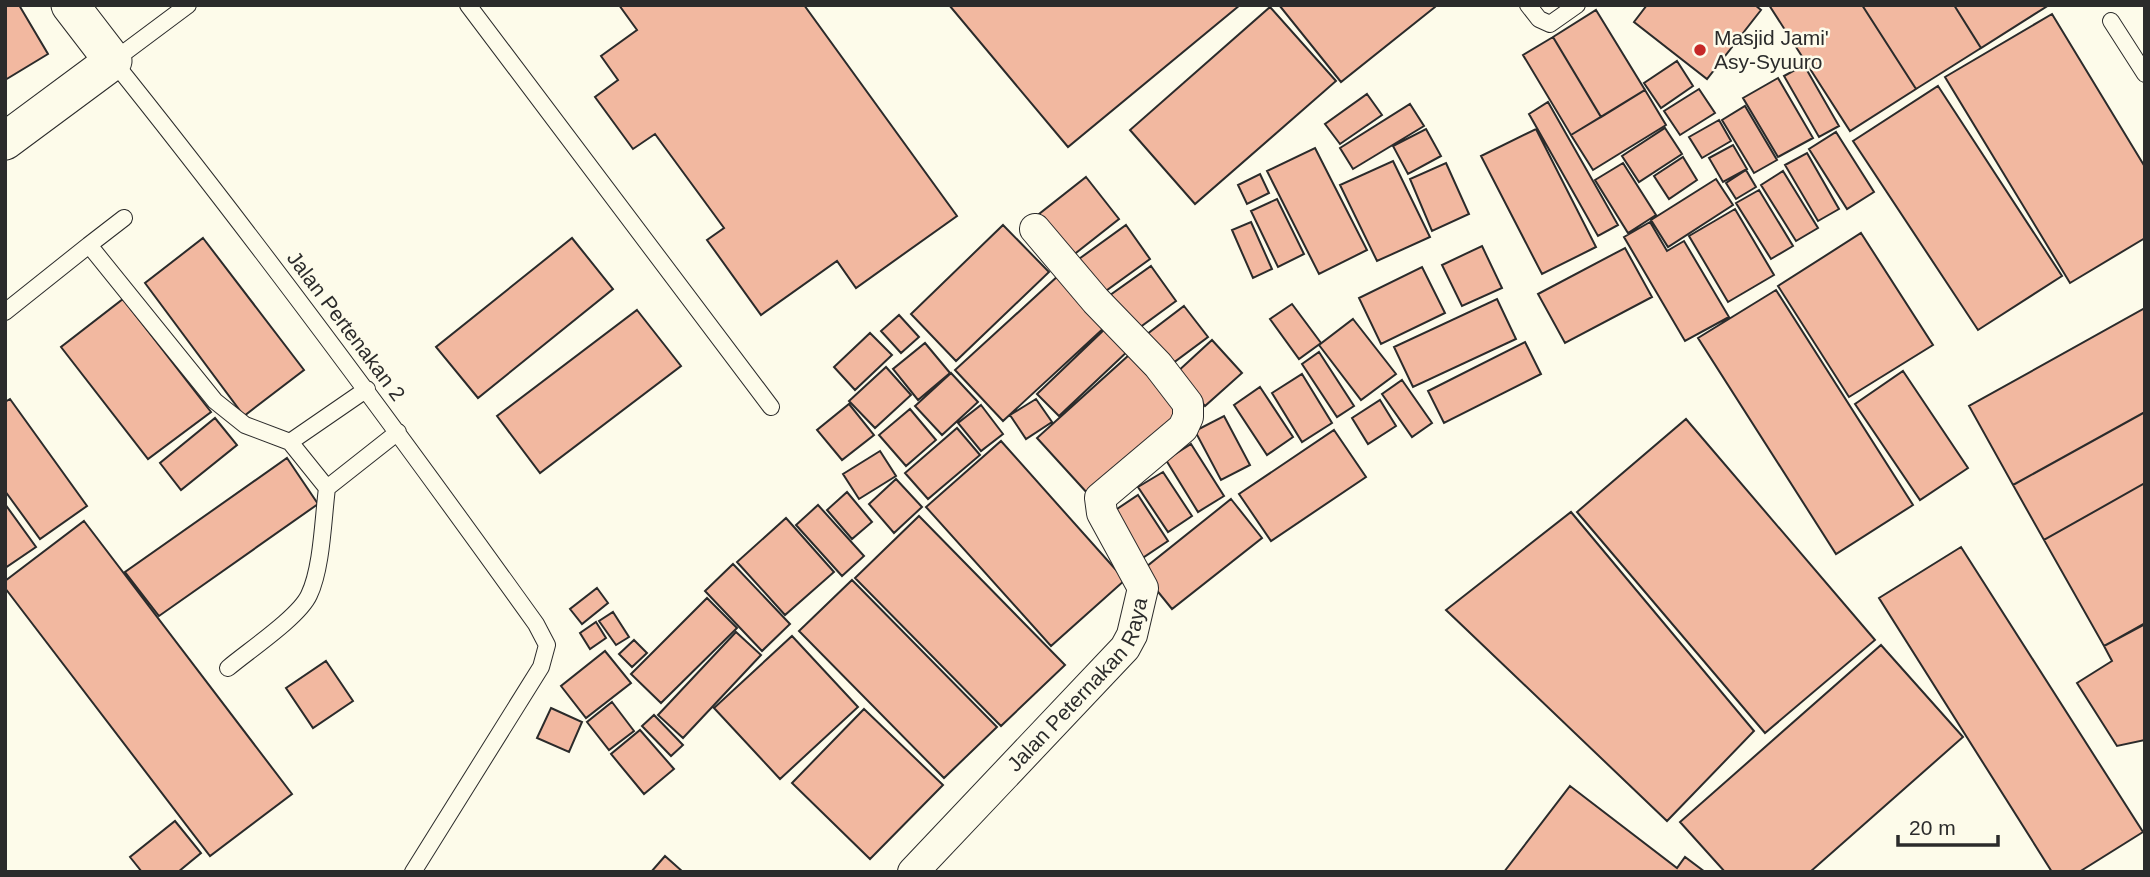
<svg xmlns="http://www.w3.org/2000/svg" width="2150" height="877" viewBox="0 0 2150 877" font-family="Helvetica,sans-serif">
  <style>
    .building { fill: #f2b8a0; stroke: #2b2b2b; stroke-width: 2 }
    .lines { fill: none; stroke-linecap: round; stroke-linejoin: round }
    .service-casing { stroke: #2b2b2b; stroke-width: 18 }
    .minor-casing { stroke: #2b2b2b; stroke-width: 32 }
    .tertiary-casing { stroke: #2b2b2b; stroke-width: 39 }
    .service { stroke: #fdfbea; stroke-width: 16 }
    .minor { stroke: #fdfbea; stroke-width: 30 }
    .tertiary { stroke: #fdfbea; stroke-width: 37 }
    .poi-dot { fill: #c62828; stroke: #fdfbea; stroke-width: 2.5 }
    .labels { text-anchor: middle; stroke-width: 5; stroke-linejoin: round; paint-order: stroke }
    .poi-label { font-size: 21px; fill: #2b2b2b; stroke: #fdfbea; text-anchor: start }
    .street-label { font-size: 21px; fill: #2b2b2b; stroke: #fdfbea }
  </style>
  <rect width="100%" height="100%" fill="#fdfbea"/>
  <path class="building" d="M5,5H19L48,54L5,80Z
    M619,5H804L957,216L856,288L837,261L761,315L707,240L724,228L655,134L633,149L595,97L618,80L601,56L637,30Z
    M949,5H1240L1068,147Z
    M1279,5H1434L1435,7L1341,82Z
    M1647,5H1755L1761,10L1707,79L1634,22Z
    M1769,5H1862L1916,89L1850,131Z
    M1862,5H1954L1981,48L1916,89Z
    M1954,5H2049L1981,48Z
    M1270,7L1336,81L1195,204L1130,130Z
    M1596,10L1645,90L1601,117L1553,37Z
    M2052,14L2145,167V238L2070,283L1945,77Z
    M1553,37L1601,117L1571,135L1523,55Z
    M1677,61L1693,86L1661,108L1644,83Z
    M1804,65L1839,126L1819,137L1784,76Z
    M1778,78L1813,138L1778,157L1743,98Z
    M1938,86L2062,276L1978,330L1853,141Z
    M1699,89L1715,113L1680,135L1664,111Z
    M1645,90L1666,125L1593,170L1571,135Z
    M1367,94L1382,115L1340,144L1325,124Z
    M1548,102L1618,225L1598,236L1529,114Z
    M1410,104L1424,126L1353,169L1340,148Z
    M1745,106L1777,160L1754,173L1722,120Z
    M1719,120L1731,141L1702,158L1689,137Z
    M1665,128L1682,154L1639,182L1622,156Z
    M1426,129L1441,156L1408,174L1393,146Z
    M1536,129L1596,247L1542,274L1481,156Z
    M1836,132L1874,192L1847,209L1809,149Z
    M1733,145L1747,169L1723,182L1709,158Z
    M1315,148L1367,250L1319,274L1267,171Z
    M1807,153L1839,209L1818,221L1785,165Z
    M1683,157L1697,180L1669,199L1654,176Z
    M1393,161L1430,237L1377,261L1340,185Z
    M1446,163L1469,214L1432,231L1410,179Z
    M1623,163L1656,215L1628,233L1595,180Z
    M1746,170L1756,187L1736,199L1726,183Z
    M1783,171L1818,228L1796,241L1761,185Z
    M1260,174L1269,193L1247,204L1238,185Z
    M1086,177L1119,219L1067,260L1034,218Z
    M1716,179L1733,205L1668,247L1651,220Z
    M1759,190L1793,246L1771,259L1736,203Z
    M1277,199L1304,254L1278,267L1251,211Z
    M1735,209L1774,275L1728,302L1689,236Z
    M1251,222L1272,269L1253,278L1232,230Z
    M1650,222L1667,251L1684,241L1729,317L1685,341L1624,237Z
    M1003,225L1049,272L956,361L911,314Z
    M1126,225L1150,259L1096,298L1072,264Z
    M1861,233L1933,345L1849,397L1778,286Z
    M203,238L304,370L244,416L145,283Z
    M572,238L613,289L478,398L436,347Z
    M1482,246L1502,288L1462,306L1442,265Z
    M1625,248L1652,297L1565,343L1538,294Z
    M1151,266L1176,301L1132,333L1106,298Z
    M1422,267L1445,313L1381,344L1359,298Z
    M1059,275L1106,326L1003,421L955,370Z
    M1776,290L1913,505L1836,554L1698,338Z
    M123,299L211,412L148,459L61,347Z
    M1497,299L1516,339L1413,387L1394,347Z
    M1292,304L1321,343L1299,359L1270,319Z
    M1184,306L1208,337L1165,369L1142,338Z
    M2145,308V412L2013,485L1969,406Z
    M637,310L681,366L540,473L497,416Z
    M899,315L919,337L901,353L881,331Z
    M1353,319L1396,374L1361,400L1319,345Z
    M1108,326L1130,349L1059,416L1037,394Z
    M870,333L892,355L855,390L834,367Z
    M1212,340L1242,373L1205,406L1176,373Z
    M1525,342L1541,374L1444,423L1428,391Z
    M925,343L950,373L918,400L893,369Z
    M1319,352L1354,406L1337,417L1302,364Z
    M1129,355L1181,412L1089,495L1037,438Z
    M886,367L911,395L875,428L849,401Z
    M1903,371L1968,468L1920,500L1855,404Z
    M951,373L978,402L942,435L915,406Z
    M1302,374L1332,423L1302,442L1272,393Z
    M1402,380L1432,423L1412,437L1382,394Z
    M1260,387L1293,437L1267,455L1234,405Z
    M10,399L87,506L40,539L5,491V402Z
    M1036,399L1052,422L1026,439L1010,415Z
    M1380,400L1396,426L1368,444L1352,418Z
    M849,404L874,435L842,460L817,430Z
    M981,405L1003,434L981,451L958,423Z
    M910,409L936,440L906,466L879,435Z
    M2145,412V483L2044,540L2013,485Z
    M1224,416L1250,465L1221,480L1195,431Z
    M215,418L237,445L181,490L160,463Z
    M1686,419L1875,640L1765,733L1577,512Z
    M957,428L980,455L928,499L905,473Z
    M1334,430L1366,477L1271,541L1239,494Z
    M1001,441L1125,580L1051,646L926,507Z
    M1191,444L1224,496L1198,512L1166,460Z
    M880,451L896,476L859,499L843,474Z
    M287,458L318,504L159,616L125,572Z
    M1163,472L1192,516L1168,532L1138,487Z
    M896,479L922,507L894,533L869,504Z
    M2145,483V623L2104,646L2044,540Z
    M847,492L872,522L852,539L827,510Z
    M1138,495L1168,541L1138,561L1108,515Z
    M1231,499L1262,538L1172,609L1141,571Z
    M5,504L36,547L5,568Z
    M818,505L864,556L842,576L796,525Z
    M1571,512L1754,731L1667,821L1446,610Z
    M919,516L1065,665L1001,726L855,578Z
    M786,518L834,572L785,615L737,562Z
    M84,521L292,794L210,856L5,588V581Z
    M1961,547L2143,832L2079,872H2052L1879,598Z
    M733,564L790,624L762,651L705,591Z
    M852,580L997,727L944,778L799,631Z
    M597,588L608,603L582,624L570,609Z
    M707,598L737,628L661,703L631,674Z
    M613,612L629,637L616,645L599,621Z
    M596,622L606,638L590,649L580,633Z
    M2145,624V740L2117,746L2077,683L2112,661L2104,646Z
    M736,632L761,655L683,738L658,715Z
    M792,636L858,707L780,779L714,708Z
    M634,640L647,653L632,667L619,654Z
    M1881,645L1963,737L1810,872H1725L1680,822Z
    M605,651L631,683L586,718L561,686Z
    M326,661L353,701L313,728L286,688Z
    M612,702L634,731L609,750L587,722Z
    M551,708L582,722L569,752L537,738Z
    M864,709L943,785L870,859L792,783Z
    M654,715L683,745L671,756L642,726Z
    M640,730L674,769L644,794L611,754Z
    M1570,786L1677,868L1685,857L1705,872H1504Z
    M175,821L201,853L178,872H142L130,857Z
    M665,856L683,872H651Z"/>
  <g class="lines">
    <g class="service-casing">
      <path id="service" d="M188,5L113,61C260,244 399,433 536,624L547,645L541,667L413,872
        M468,5L771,407
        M1528,5L1539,19L1550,24L1577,5
        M2111,21L2145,74
        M89,245L124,218
        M5,312L89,245L215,401L245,425L290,442L327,488L398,432
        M290,442L367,389
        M228,668C248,651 299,617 309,595C322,568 323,519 327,488"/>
    </g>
    <g class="minor-casing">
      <g id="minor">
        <path id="s1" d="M913,872L1125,648L1132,635L1143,588L1102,513L1100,498L1183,428L1188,417V404L1158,365L1096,301L1035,229"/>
      </g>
    </g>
    <g class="tertiary-casing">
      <path id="tertiary" d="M5,141L113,61L70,5"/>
    </g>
    <use href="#service" class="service"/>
    <use href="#minor" class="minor"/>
    <use href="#tertiary" class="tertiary"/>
  </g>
  <circle class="poi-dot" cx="1700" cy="50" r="7"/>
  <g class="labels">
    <g class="poi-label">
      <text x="1714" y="45">Masjid Jami'<tspan x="1714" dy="24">Asy-Syuuro</tspan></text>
    </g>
    <g class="street-label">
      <text transform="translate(346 326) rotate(53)" y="7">Jalan Pertenakan 2</text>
      <text dy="7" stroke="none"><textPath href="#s1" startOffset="252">Jalan Peternakan Raya</textPath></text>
    </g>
  </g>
  <rect width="2150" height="877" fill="none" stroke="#2b2b2b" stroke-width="14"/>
  <path d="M1898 835v10h100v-10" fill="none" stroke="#2b2b2b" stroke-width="3.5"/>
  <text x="1909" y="835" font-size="21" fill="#2b2b2b" stroke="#fdfbea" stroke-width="5" paint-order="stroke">20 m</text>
</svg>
